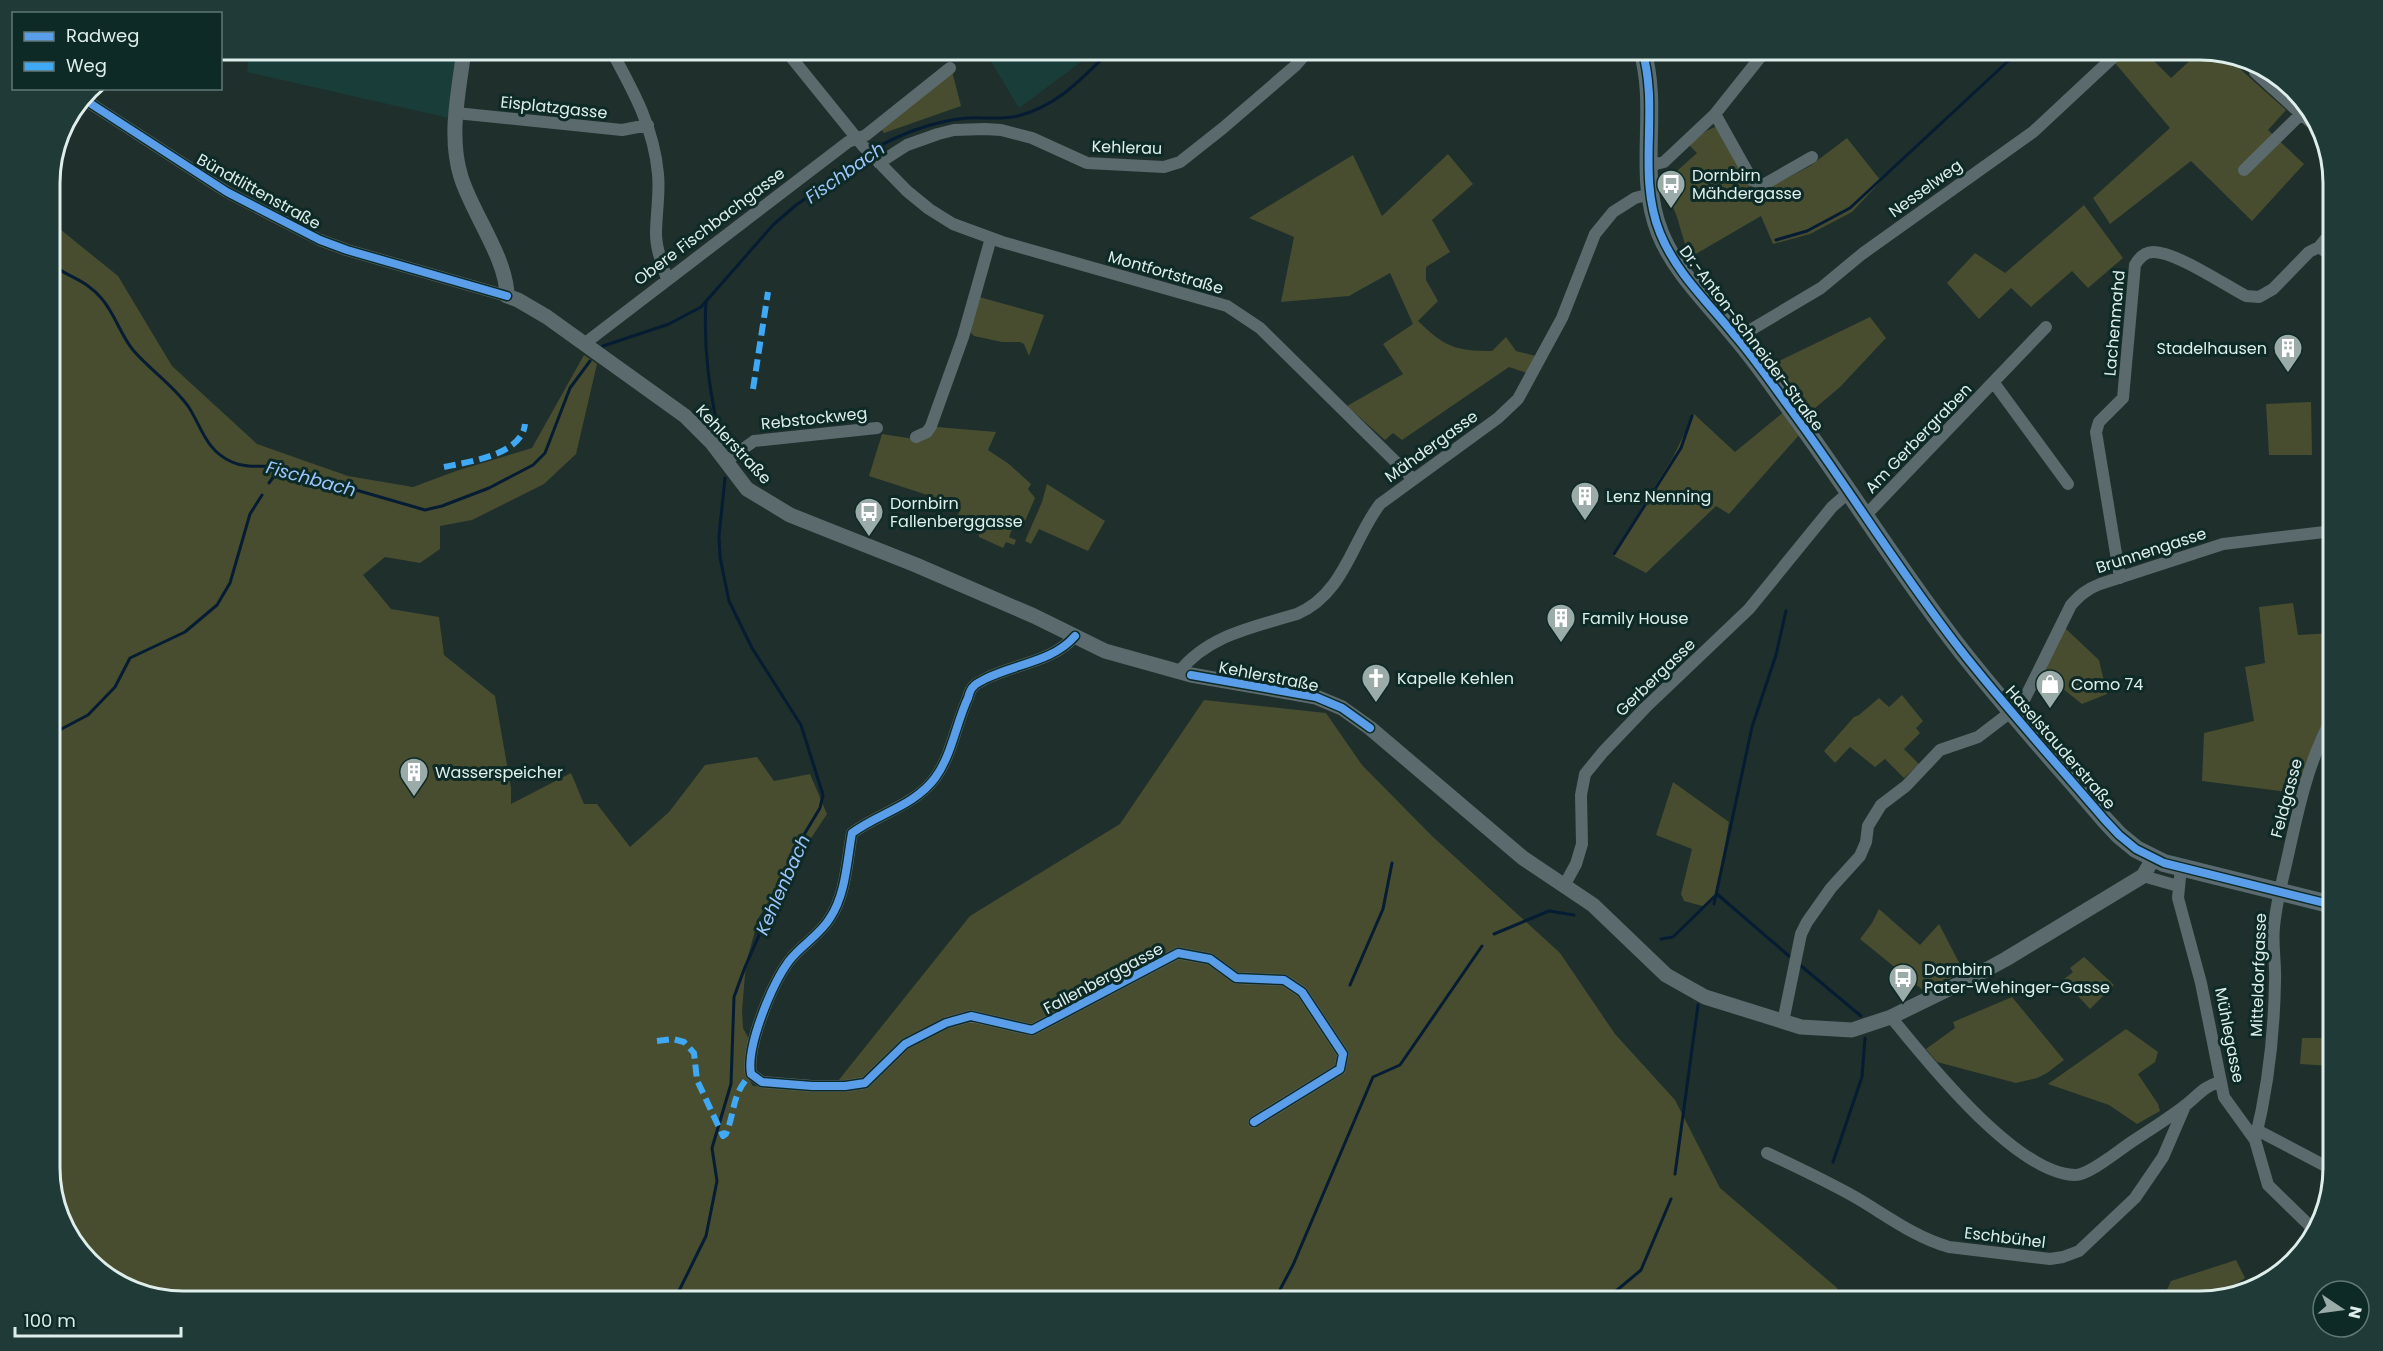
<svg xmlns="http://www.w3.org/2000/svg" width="2383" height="1351" viewBox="0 0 2383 1351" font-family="Poppins,sans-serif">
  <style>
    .built { fill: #193e39 }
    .green { fill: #484d2f }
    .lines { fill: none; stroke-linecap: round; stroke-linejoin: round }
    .stream { stroke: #061c33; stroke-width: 3 }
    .minor { stroke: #5a6a6d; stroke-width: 12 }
    .tertiary { stroke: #5a6a6d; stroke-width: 15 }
    .secondary { stroke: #596b6f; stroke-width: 18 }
    .quiet { stroke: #3fa9f5; stroke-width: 6; stroke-dasharray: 12 6; stroke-linecap: butt }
    .cycleway-casing { stroke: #0e2a27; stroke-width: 11 }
    .cycleway { stroke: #5a9eea; stroke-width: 8 }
    .labels { text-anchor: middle; stroke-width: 6; stroke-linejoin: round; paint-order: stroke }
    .street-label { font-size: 16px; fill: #deeeeb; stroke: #0e2a27 }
    .poi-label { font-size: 16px; fill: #deeeeb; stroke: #0e2a27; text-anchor: start }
    .water-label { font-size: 18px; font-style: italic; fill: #9cc6fc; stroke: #0e2a27 }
    .rim { fill: none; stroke: #deeeeb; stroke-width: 3 }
  </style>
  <rect width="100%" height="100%" fill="#1e2f2c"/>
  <path class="built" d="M249,50H457L449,118L247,72Z
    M984,50H1097L1019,108Z"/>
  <path class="green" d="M2129,50H2143L2171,78L2196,55L2192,50H2200L2245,62L2239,68L2286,110L2268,130L2304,164L2252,221L2191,161L2110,224L2093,198L2170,128L2115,63Z
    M952,71L961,106L884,133L880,127Z
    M1715,127L1727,140L1755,195L1810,166L1847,138L1881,181L1852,212L1810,234L1773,244L1761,216L1689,258L1677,217L1660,176L1664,173L1669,178L1697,153L1689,145L1706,131Z
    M1448,154L1473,184L1432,220L1450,252L1426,267V280L1438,301L1418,321C1445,347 1455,351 1492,351L1506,337L1516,351L1536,356L1527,373L1509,367L1402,440L1393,433L1385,440L1347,406L1403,374L1383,344L1413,324L1390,273L1349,296L1281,302L1294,237L1249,218L1353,155L1382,216Z
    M2084,205L2123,258L2088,288L2072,271L2031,307L2011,288L1979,319L1947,283L1975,253L2005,273Z
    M50,221L118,276L172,366L257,444L348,476L413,487L456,471L532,448L584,355L597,364L576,454L544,484L472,520L440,526V549L420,563L385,557L363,575L391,609L439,617L444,655L495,696L511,788V804L571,773L584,804H597L630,847L669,812L705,765L757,757L774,781L810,774L827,814L759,917L746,963L742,1011L743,1028L751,1043L745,1073L753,1086L830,1091L970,916L1120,824L1204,700L1326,713L1362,765L1432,836L1560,953L1615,1034L1675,1100L1720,1188L1836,1287L1845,1301H183L117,1284L72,1242L50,1176Z
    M979,297L1044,315L1029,356L1024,344L1020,342H1002L974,336L970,332Z
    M1870,317L1886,338L1840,387L1808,414L1773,364Z
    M2311,402L2312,455H2269L2266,404Z
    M1785,411L1800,434L1729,514L1716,506L1646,573L1612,555L1673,457L1694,414L1735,452Z
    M937,427L996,432L988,450L1009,464L1031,484L1028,489L1035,498L1022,528L1014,524L1009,537L1016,540L1014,545L1006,542L1003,548L979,537L978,527L956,521L961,506L869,476L882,434L921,440Z
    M1047,484L1105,521L1088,551L1039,529L1031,544L1025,541L1042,502Z
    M2293,603L2298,635L2333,633V704L2315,739L2296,793L2202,781L2204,733L2254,721L2245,667L2265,663L2259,607Z
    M2065,628L2099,660L2107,694L2082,704L2043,673Z
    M1902,695L1923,721L1916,728L1920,733L1904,749L1919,764L1904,778L1885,759L1875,767L1850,747L1835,763L1824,751L1854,717L1859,715L1879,698L1889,707Z
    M1673,782L1729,822L1717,889L1714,897L1706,907L1684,901L1681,894L1692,849L1656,835Z
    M1879,909L1920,945L1939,924L1964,972L1924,991L1860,939L1872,923Z
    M2084,957L2114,985L2090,1009L2063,980L2073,972L2070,968Z
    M2327,996L2333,997V1093L2329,1090L2331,1066L2300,1064L2302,1038H2322Z
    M2012,997L2064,1060L2047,1073L2037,1078L2016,1083L1937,1062L1926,1049L1955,1028L1953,1022Z
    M2126,1029L2158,1052L2155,1062L2138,1074L2158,1104L2160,1111L2137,1124L2109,1105L2048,1084Z
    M2236,1260L2245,1278L2236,1284L2237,1291L2200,1301H2162L2171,1281Z"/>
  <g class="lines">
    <path class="stream" d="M871,151C899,134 934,121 967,118C983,117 1002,120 1018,116C1059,105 1082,78 1111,50
      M1776,240L1807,231L1850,208L2020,50
      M50,263C68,278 86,279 102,299C115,314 120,334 133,350C150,370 172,384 188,406C202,427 205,450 232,462C245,468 260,466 273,466L425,510L442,506L489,488L533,465L545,453L570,388L590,361
      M706,302C703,350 710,392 720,439
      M603,346L669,324L701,307L773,225L796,205L830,182L865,154
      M269,483L280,468
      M1614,554L1681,448L1692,416
      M50,735L88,715L115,687L130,658L185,632L217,605L230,583L250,514L262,495
      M1714,904L1752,727L1776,655L1786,611
      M1494,934L1549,911L1574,915
      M1661,939L1673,937L1717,894L1789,956
      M1800,965L1861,1016
      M1350,985L1383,909L1392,863
      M1833,1162L1862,1077L1865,1038
      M1675,1174L1698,1005
      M674,1301L706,1236L717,1181L712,1148L731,1084L734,997L745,967L802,838L820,808L823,795L801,725L752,648L729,601L720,557L719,536L725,478
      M1274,1301L1293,1265L1373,1077L1400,1065L1482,946
      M1604,1301L1641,1270L1671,1199"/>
    <path class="minor" d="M611,50C633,90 654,128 658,174C660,194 656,214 656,234C656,249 662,264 667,279
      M791,50V57L863,146L907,191L929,209L953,224L1002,242L1227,306L1260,328L1412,478
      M2255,72L2301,114
      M82,98L227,192L320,240L347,250L507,296
      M456,113L622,130L648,125
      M1715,114L1752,180L1763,185L1812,157
      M879,163L907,145L938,134L954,130L985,129L1001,130L1032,138L1087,163L1164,167L1180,162L1223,128L1295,66L1309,50
      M1648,166L1664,162L1715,114L1766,50
      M2244,170L2301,114L2318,128
      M2319,247L2333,257
      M1737,338L1821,288L1862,254L2033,132L2121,50
      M584,344L848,142L866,135L950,68
      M1994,383L2068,484
      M916,437L927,432L931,426L963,337L991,238
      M725,462L754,441L877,428
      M1865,516L2046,327
      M2120,578L2096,432L2099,422L2123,398L2135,265C2139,258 2144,252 2153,252C2174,251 2225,285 2246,296L2259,297L2273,289L2309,252L2319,247L2333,230
      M1075,636C1053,662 1014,664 985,679C982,681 976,683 974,686C971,688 969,694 968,698C956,723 952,755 935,778C914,806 879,813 852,833C847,860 846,894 830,918C820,935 801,945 789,961C772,984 746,1046 751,1074L762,1082L812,1086H845L865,1083L905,1044L946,1023L971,1016L1032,1030L1178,953L1210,959L1236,978L1284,980L1302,992L1343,1054L1340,1069L1254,1122
      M1179,672C1208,635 1254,627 1297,614C1344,594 1352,541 1380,504L1498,418L1518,399L1562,318L1595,234L1613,212L1635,198L1650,194
      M2181,867L2178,898L2201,983L2224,1097L2255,1140L2268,1185L2309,1225L2315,1235
      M2143,876L2178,886
      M1565,884L1576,864L1582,844L1581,795L1585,774L1603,752L1646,707L1749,609L1832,507L1849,492
      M1891,1017C1926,1060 2016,1174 2075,1175C2089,1175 2118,1151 2130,1143C2148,1131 2166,1120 2183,1107C2196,1098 2203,1086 2220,1082
      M1783,1022L1801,934L1807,922L1831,888L1860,856L1866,842L1868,826L1881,805L1906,786L1940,750L1978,737L2012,711L2025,698L2071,605C2080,595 2087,589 2100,584L2223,544L2333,531
      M2257,1130L2333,1170
      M2255,1140C2268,1088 2274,1036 2275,982C2276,963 2272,945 2274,927C2276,904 2282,882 2287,860C2298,810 2308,761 2333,716
      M1767,1153C1797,1167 1826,1181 1855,1197C1886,1215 1914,1237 1949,1247L2050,1259L2063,1257L2079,1251L2135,1198L2163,1157L2185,1106"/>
    <path class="tertiary" d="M464,50C459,91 448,136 461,177C472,213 507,259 507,296L518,300L547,317L685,416L712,443L747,489L790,515L916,565L1034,616L1105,651L1191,675L1316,697L1342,708L1370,728L1523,858L1593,905L1666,975L1705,997L1801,1027L1852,1030L1891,1017L1973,977L2006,959L2143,876L2153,859"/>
    <path class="secondary" d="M1642,50C1660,110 1636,174 1660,233C1676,273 1709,303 1736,337C1754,358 1770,381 1786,403C1847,485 1900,573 1963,653C2008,710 2057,764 2104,819L2119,835L2136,849L2164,863L2333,905"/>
    <path class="quiet" d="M753,389L768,292
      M444,467C468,462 522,455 525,424
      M657,1041L673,1039L684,1042L694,1053L697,1080L723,1136L726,1134C736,1109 731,1095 751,1074"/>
    <g class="cycleway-casing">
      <path id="cycleway" d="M1642,50C1660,110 1636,174 1660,233C1676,273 1709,303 1736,337C1754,358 1770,381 1786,403C1847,485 1900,573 1963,653C2008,710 2057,764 2104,819L2119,835L2136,849L2164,863L2333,905
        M82,98L227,192L320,240L347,250L507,296
        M1075,636C1053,662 1014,664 985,679C982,681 976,683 974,686C971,688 969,694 968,698C956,723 952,755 935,778C914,806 879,813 852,833C847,860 846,894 830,918C820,935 801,945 789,961C772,984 746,1046 751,1074L762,1082L812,1086H845L865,1083L905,1044L946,1023L971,1016L1032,1030L1178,953L1210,959L1236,978L1284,980L1302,992L1343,1054L1340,1069L1254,1122
        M1191,675L1316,697L1342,708L1370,728"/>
    </g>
    <use href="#cycleway" class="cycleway"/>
  </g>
  <defs>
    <g id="bus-pin" transform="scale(1.5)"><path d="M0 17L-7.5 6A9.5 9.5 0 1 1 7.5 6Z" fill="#9baba8" stroke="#0e2a27"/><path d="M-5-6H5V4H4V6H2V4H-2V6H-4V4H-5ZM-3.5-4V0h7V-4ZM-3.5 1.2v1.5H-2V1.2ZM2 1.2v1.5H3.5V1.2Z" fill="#fff"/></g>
    <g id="building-pin" transform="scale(1.5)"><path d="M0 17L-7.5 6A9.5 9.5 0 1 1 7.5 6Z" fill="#9baba8" stroke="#0e2a27"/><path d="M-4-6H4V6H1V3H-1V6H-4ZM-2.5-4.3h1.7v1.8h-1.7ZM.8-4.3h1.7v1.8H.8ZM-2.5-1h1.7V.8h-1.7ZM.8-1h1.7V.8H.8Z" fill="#fff"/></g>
    <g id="church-pin" transform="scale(1.5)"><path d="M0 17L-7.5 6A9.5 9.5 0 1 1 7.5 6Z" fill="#9baba8" stroke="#0e2a27"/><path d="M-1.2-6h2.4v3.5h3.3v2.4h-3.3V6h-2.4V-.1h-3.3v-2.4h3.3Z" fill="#fff"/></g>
    <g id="shop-pin" transform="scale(1.5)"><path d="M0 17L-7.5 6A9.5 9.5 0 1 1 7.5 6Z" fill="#9baba8" stroke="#0e2a27"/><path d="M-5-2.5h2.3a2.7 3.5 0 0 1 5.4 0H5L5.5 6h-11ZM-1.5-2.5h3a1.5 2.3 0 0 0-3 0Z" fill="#fff"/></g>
  </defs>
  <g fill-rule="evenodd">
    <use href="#bus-pin" x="1671" y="184"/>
    <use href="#building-pin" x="2288" y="348"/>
    <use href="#building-pin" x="1585" y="496"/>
    <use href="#bus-pin" x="869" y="512"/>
    <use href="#building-pin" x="1561" y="618"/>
    <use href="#church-pin" x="1376" y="678"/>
    <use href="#shop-pin" x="2050" y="684"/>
    <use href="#building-pin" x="414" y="772"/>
    <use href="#bus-pin" x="1903" y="978"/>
  </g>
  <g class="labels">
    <g class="street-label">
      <text transform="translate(554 107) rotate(6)" y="6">Eisplatzgasse</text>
      <text transform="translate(1127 147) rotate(2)" y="6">Kehlerau</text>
      <text transform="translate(1925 188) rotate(-36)" y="6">Nesselweg</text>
      <text transform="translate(259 191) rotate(29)" y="6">Bündtlittenstraße</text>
      <text transform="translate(709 226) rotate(-37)" y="6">Obere Fischbachgasse</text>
      <text transform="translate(1166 272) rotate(16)" y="6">Montfortstraße</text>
      <text transform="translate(2114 323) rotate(-85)" y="6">Lachenmahd</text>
      <text transform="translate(1752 338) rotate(53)" y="6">Dr.-Anton-Schneider-Straße</text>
      <text transform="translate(814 418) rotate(-6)" y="6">Rebstockweg</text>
      <text transform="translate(1918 438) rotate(-46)" y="6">Am Gerbergraben</text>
      <text transform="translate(734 444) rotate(47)" y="6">Kehlerstraße</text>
      <text transform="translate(1431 446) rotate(-36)" y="6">Mähdergasse</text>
      <text transform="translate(2151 550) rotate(-18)" y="6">Brunnengasse</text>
      <text transform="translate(1269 676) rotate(11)" y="6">Kehlerstraße</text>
      <text transform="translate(1655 677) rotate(-44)" y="6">Gerbergasse</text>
      <text transform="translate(2061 747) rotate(49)" y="6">Haselstauderstraße</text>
      <text transform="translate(2286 798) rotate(-75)" y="6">Feldgasse</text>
      <text transform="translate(2258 975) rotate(-88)" y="6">Mitteldorfgasse</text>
      <text transform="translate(1103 978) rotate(-28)" y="6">Fallenberggasse</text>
      <text transform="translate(2230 1035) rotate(79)" y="6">Mühlegasse</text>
      <text transform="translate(2005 1237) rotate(7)" y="6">Eschbühel</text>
    </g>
    <g class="poi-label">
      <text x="1692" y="181">Dornbirn<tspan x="1692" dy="18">Mähdergasse</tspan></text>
      <text x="2267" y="354" text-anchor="end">Stadelhausen</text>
      <text x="1606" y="502">Lenz Nenning</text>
      <text x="890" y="509">Dornbirn<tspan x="890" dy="18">Fallenberggasse</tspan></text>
      <text x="1582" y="624">Family House</text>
      <text x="1397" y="684">Kapelle Kehlen</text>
      <text x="2071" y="690">Como 74</text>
      <text x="435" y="778">Wasserspeicher</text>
      <text x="1924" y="975">Dornbirn<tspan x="1924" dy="18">Pater-Wehinger-Gasse</tspan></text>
    </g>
    <g class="water-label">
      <text transform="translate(845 173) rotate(-35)" y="6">Fischbach</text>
      <text transform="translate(311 479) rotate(15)" y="6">Fischbach</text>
      <text transform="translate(783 885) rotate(-66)" y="6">Kehlenbach</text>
    </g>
  </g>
  <path d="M0 0H2383V1351H0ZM183 60H2200A123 123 0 0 1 2323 183V1168A123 123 0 0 1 2200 1291H183A123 123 0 0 1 60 1168V183A123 123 0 0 1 183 60Z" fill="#1f3a37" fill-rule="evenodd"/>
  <path class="rim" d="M183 60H2200A123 123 0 0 1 2323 183V1168A123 123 0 0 1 2200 1291H183A123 123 0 0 1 60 1168V183A123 123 0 0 1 183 60Z"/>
  <rect x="12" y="12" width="210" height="78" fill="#0e2a27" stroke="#617875" stroke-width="1.5"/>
  <rect x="24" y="32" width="30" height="9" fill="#5a9eea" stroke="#617875" stroke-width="1.5"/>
  <text x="66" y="42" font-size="18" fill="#deeeeb">Radweg</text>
  <rect x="24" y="62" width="30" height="9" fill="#3fa9f5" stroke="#617875" stroke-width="1.5"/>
  <text x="66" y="72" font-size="18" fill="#deeeeb">Weg</text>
  <g transform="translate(2341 1309) rotate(103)"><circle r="28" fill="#0e2a27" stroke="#617875" stroke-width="1.5"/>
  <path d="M0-4.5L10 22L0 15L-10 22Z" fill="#9baba8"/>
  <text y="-9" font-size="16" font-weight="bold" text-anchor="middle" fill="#deeeeb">N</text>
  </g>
  <path d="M15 1327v9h166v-9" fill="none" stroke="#deeeeb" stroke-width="3"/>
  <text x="24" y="1327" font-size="18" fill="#deeeeb" stroke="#0e2a27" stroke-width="4.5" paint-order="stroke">100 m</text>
</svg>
